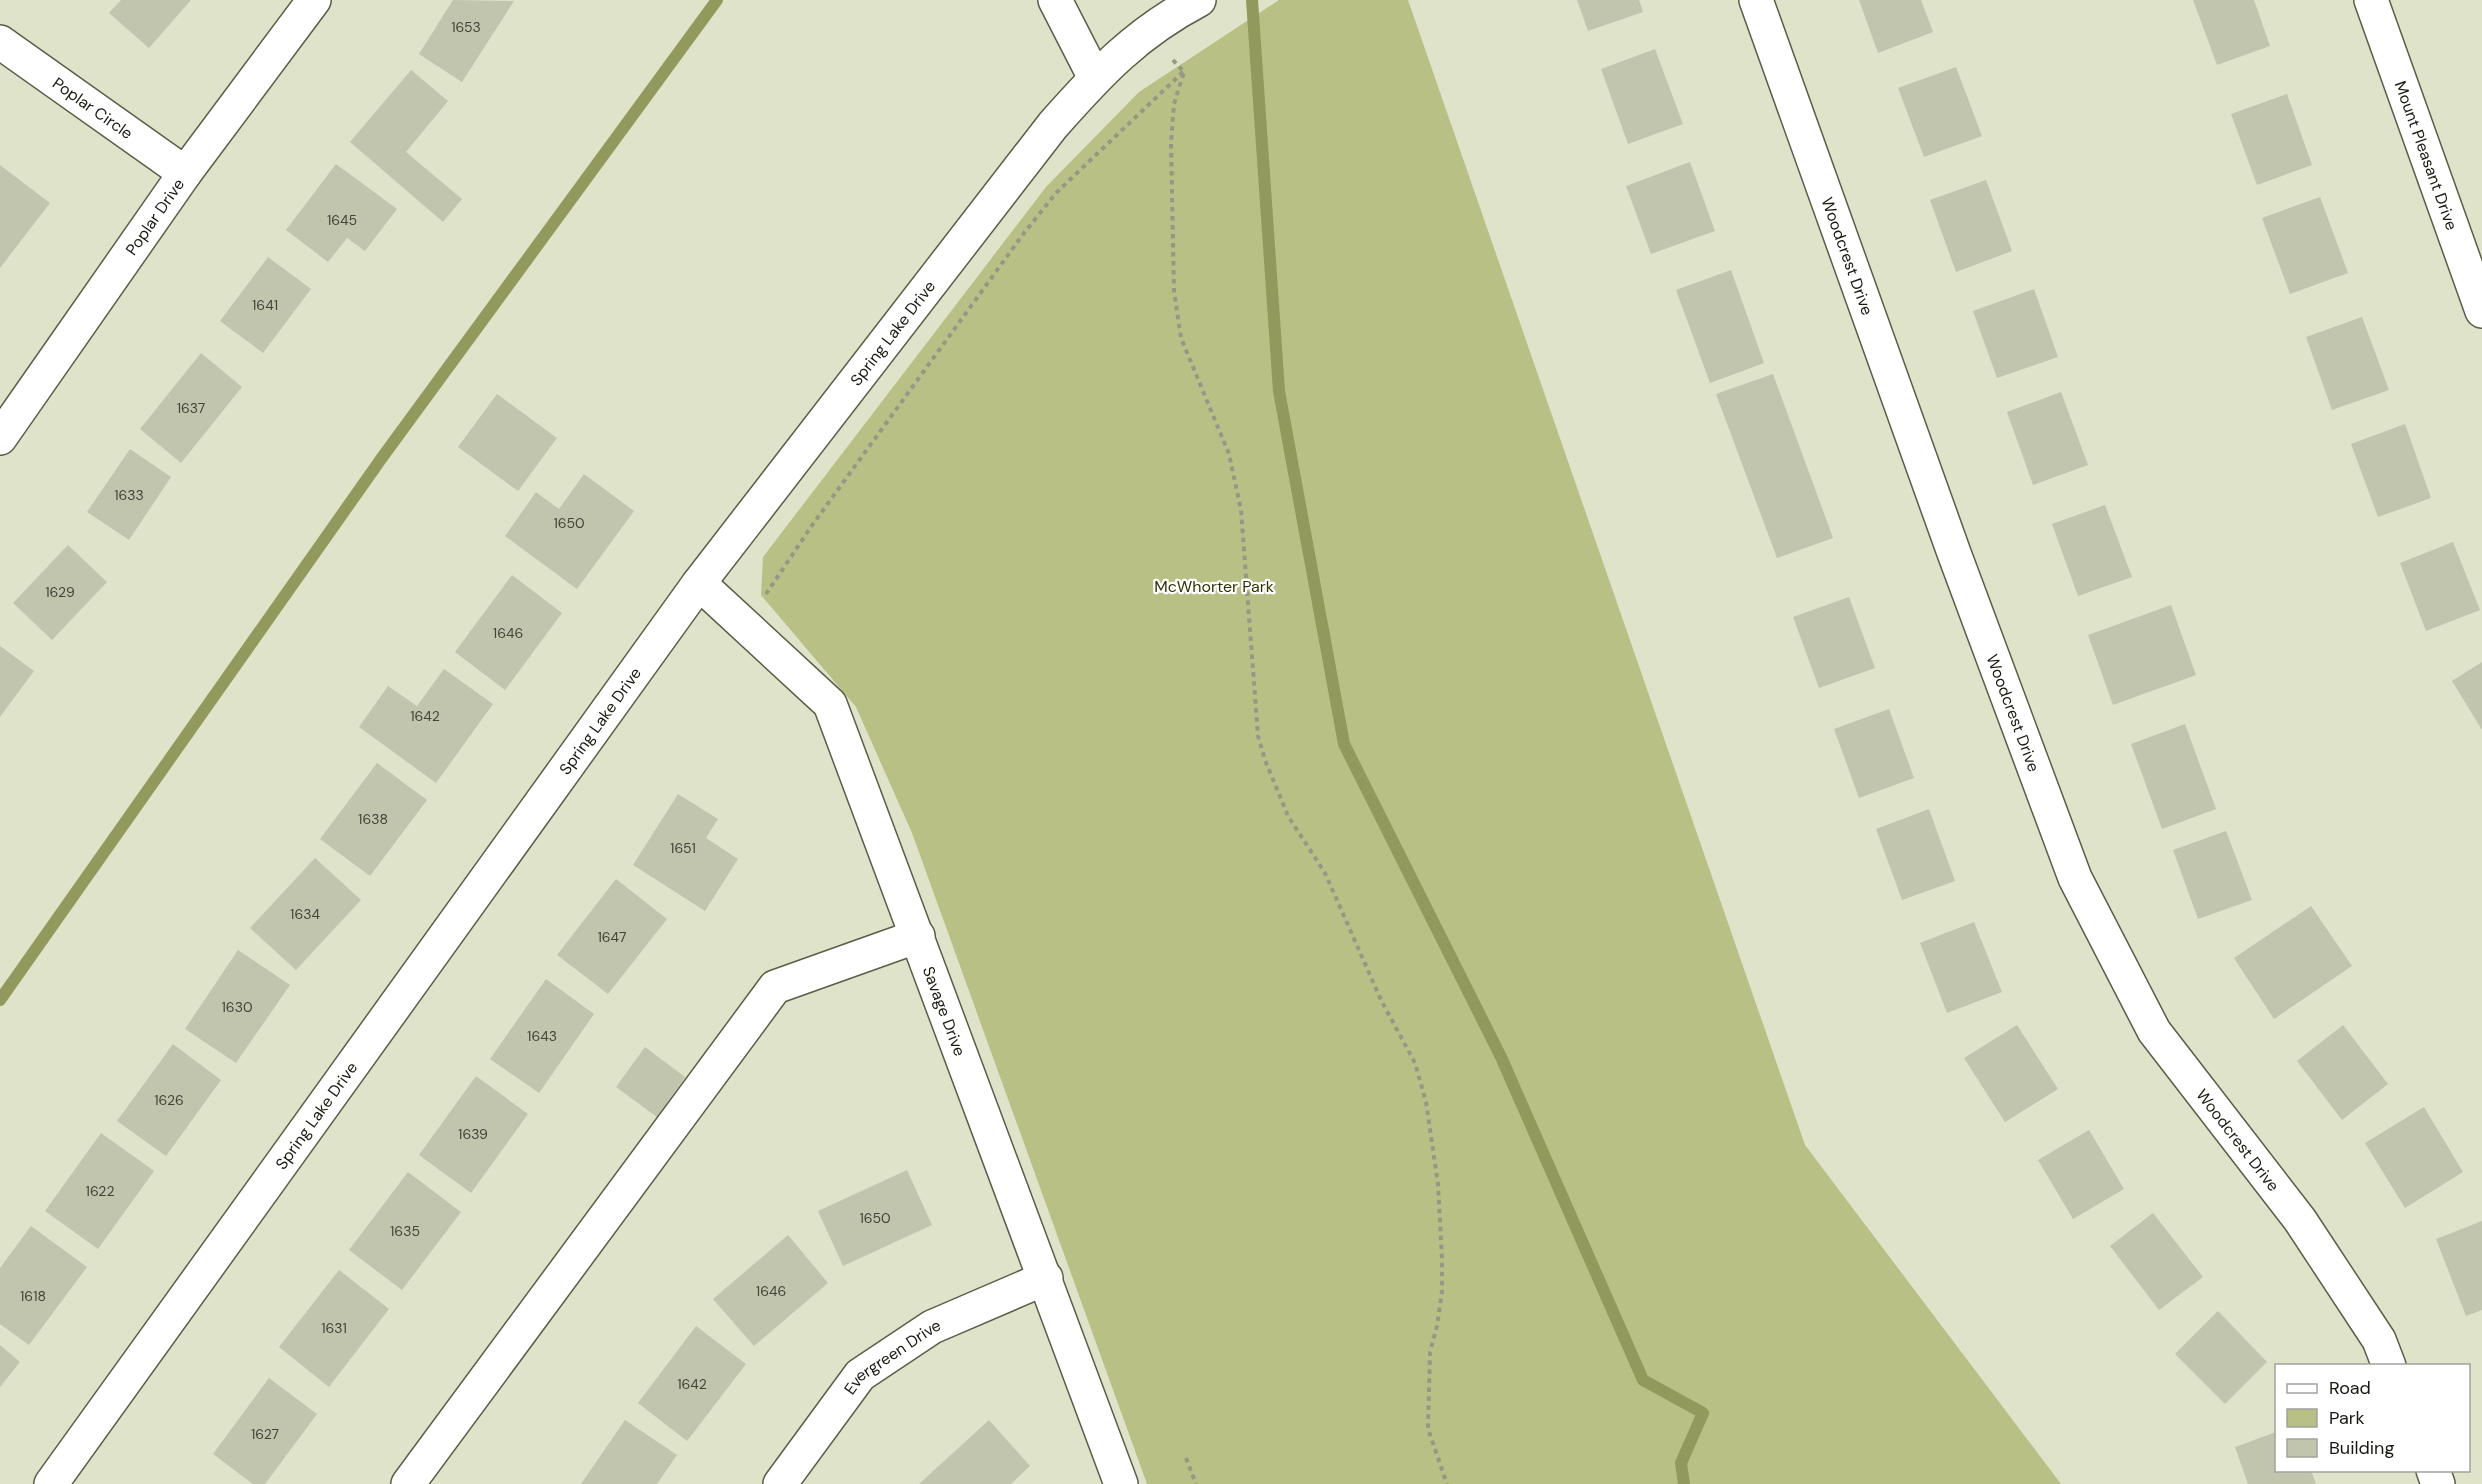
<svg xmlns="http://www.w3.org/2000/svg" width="2482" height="1484" viewBox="0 0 2482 1484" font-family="'DM Sans',sans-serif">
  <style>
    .green { fill: #b8c086 }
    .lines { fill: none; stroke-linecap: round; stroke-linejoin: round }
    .stream { stroke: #91995c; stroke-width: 12 }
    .building { fill: #c1c5ad }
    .minor-casing { stroke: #5a5d47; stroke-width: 36 }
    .path { stroke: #949884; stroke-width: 4; stroke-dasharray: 4.5 4.5; stroke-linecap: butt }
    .minor { stroke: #fff; stroke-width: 33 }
    .labels { text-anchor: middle; stroke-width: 4.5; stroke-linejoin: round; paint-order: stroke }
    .number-label { font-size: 14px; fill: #424437 }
    .street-label { font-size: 16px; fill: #171910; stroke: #fff }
    .park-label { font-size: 16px; fill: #2e3200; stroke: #fff }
  </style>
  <rect width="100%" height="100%" fill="#dee3c9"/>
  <path class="green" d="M1279,0H1408L1805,1145L2061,1484H1147L912,833L856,707L761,595L763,557L1046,187L1139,92Z"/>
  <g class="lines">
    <path class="stream" d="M1252,0L1279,391L1344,744L1501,1057L1643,1380L1703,1413L1681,1463L1684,1484
      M0,1000L381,459L717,0"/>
  </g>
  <path class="building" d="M121,0H191L149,48L109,13Z
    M453,0L514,1L462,82L419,54Z
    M1577,0H1639L1643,12L1588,31Z
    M1859,0H1921L1933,32L1878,53Z
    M2193,0H2254L2270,46L2217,65Z
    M1655,49L1683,124L1628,144L1601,69Z
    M1956,67L1982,136L1924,157L1898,88Z
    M411,70L448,101L406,152L462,199L443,222L350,142Z
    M2287,94L2312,165L2257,185L2231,114Z
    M1690,162L1715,231L1651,254L1626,186Z
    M336,164L397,209L365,251L347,238L328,262L286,230Z
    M0,165L50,203L0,268Z
    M1986,180L2012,251L1956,272L1930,200Z
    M2320,197L2348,273L2290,294L2262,218Z
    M268,257L311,289L263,353L220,321Z
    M1731,270L1764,363L1710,383L1676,290Z
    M2034,289L2058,357L1997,378L1973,311Z
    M2362,317L2389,390L2332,410L2306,337Z
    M201,353L242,387L181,463L140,429Z
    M1773,374L1833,538L1777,558L1716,394Z
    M2061,392L2088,465L2033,485L2007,412Z
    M497,394L557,438L518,491L458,447Z
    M2405,424L2431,498L2378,517L2351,444Z
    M130,449L171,477L129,540L87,512Z
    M584,474L634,511L577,589L505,536L536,492L559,509Z
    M2105,505L2132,577L2078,596L2052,524Z
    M2453,542L2480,610L2426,631L2400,563Z
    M68,545L107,582L52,640L13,603Z
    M512,575L562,613L505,690L455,652Z
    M1849,597L1875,668L1819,688L1793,617Z
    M2171,605L2196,675L2113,705L2088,635Z
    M0,646L34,671L0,717Z
    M2482,662V730L2452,681Z
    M444,669L493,704L436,783L359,727L388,686L417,706Z
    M1889,709L1914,778L1859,798L1834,729Z
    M2185,724L2216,809L2162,829L2131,744Z
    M377,763L427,800L370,876L320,839Z
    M678,794L718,819L706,838L738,859L705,911L633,865Z
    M1929,809L1955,881L1902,900L1876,829Z
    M2226,831L2252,900L2198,919L2173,850Z
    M315,858L361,900L296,970L250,928Z
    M616,879L667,919L608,994L557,955Z
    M2311,906L2352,966L2274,1019L2234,958Z
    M1974,922L2002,992L1947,1013L1920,943Z
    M238,950L290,985L236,1063L185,1029Z
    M546,979L594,1014L539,1093L490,1059Z
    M2017,1025L2058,1089L2005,1122L1964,1058Z
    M2343,1025L2388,1084L2342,1120L2297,1061Z
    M173,1044L221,1080L166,1156L117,1121Z
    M645,1047L685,1077L657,1117L616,1087Z
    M476,1076L528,1114L471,1193L419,1155Z
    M2424,1107L2463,1172L2405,1208L2365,1143Z
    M2089,1130L2124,1189L2073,1219L2038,1160Z
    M101,1133L154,1171L98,1249L45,1211Z
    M907,1170L932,1225L843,1266L818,1211Z
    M408,1172L461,1212L402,1290L349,1250Z
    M2153,1213L2203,1277L2159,1310L2110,1246Z
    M2482,1221V1310L2466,1316L2436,1239Z
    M31,1226L87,1267L29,1345L0,1324V1268Z
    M788,1235L828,1283L754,1346L713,1299Z
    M339,1270L389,1309L329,1387L279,1347Z
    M2218,1311L2267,1362L2225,1404L2175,1354Z
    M696,1326L746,1364L687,1441L638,1403Z
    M0,1345L20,1362L0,1387Z
    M269,1378L317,1414L265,1484H253L213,1454Z
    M625,1420L677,1455L657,1484H581Z
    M989,1420L1030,1466L1011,1484H919Z
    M2276,1432V1470H2311L2316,1484H2248L2235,1447Z"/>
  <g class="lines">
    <g class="minor-casing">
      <g id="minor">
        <path d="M1055,0L1095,78"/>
        <path id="s1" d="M1756,0L1954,553L2075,878L2154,1031L2300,1220L2379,1340L2389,1366"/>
        <path id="s2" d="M2371,0L2482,311"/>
        <path id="s3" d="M0,42L185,173"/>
        <path id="s4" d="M0,438L185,173L314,0"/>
        <path id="s5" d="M699,583L830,704L1121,1484"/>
        <path d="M2433,1470L2438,1484"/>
        <path id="s6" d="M51,1484L699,583L1053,125C1099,73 1136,33 1199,0"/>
        <path d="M408,1484L775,987L918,936"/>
        <path id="s7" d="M780,1484L860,1375L932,1327L1046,1278"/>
      </g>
    </g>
    <path class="path" d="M1173,60L1184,72L1174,104L1171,143L1174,291L1181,338L1229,454L1241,510L1258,736L1265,760L1288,816L1325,873L1381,1000L1415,1063L1426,1102L1438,1184L1442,1259V1291L1437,1326L1430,1352L1428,1429L1447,1484
      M766,594L813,524L1024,233L1057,192L1183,72
      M1186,1458L1196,1484"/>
    <use href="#minor" class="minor"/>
  </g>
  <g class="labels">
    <g class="number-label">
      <text x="466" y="32">1653</text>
      <text x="342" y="225">1645</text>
      <text x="265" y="310">1641</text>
      <text x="191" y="413">1637</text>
      <text x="129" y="500">1633</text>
      <text x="569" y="528">1650</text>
      <text x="60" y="597">1629</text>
      <text x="508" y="638">1646</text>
      <text x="425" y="721">1642</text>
      <text x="373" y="824">1638</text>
      <text x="683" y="853">1651</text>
      <text x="305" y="919">1634</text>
      <text x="612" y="942">1647</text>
      <text x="237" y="1012">1630</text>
      <text x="542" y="1041">1643</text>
      <text x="169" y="1105">1626</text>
      <text x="473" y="1139">1639</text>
      <text x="100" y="1196">1622</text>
      <text x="875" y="1223">1650</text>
      <text x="405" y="1236">1635</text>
      <text x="771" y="1296">1646</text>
      <text x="33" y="1301">1618</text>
      <text x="334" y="1333">1631</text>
      <text x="692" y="1389">1642</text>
      <text x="265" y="1439">1627</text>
    </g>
    <g class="street-label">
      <text dy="6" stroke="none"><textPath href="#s3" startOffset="114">Poplar Circle</textPath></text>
      <text dy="6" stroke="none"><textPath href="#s2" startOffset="165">Mount Pleasant Drive</textPath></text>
      <text dy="6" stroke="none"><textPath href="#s4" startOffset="270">Poplar Drive</textPath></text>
      <text dy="6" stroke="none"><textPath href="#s1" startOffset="272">Woodcrest Drive</textPath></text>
      <text dy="6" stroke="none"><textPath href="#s6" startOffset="1426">Spring Lake Drive</textPath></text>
      <text dy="6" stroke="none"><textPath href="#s1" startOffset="758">Woodcrest Drive</textPath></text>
      <text dy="6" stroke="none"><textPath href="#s6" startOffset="940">Spring Lake Drive</textPath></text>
      <text dy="6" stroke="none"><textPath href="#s5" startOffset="506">Savage Drive</textPath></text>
      <text dy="6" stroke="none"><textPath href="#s6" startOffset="454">Spring Lake Drive</textPath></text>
      <text dy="6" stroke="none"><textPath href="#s1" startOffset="1244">Woodcrest Drive</textPath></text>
      <text dy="6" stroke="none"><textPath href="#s7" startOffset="172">Evergreen Drive</textPath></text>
    </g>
    <g class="park-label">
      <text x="1214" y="592">McWhorter Park</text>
    </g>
  </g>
  <rect x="2275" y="1364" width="195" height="108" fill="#ffffff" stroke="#a2a39f" stroke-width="1.5"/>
  <rect x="2287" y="1384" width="30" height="9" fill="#ffffff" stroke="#a2a39f" stroke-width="1.5"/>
  <text x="2329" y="1394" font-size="18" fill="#171910">Road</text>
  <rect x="2287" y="1409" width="30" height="18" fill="#b8c086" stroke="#a2a39f" stroke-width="1.5"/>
  <text x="2329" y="1424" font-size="18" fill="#171910">Park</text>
  <rect x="2287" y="1439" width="30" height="18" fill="#c1c5ad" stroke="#a2a39f" stroke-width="1.5"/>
  <text x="2329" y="1454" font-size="18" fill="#171910">Building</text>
</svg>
